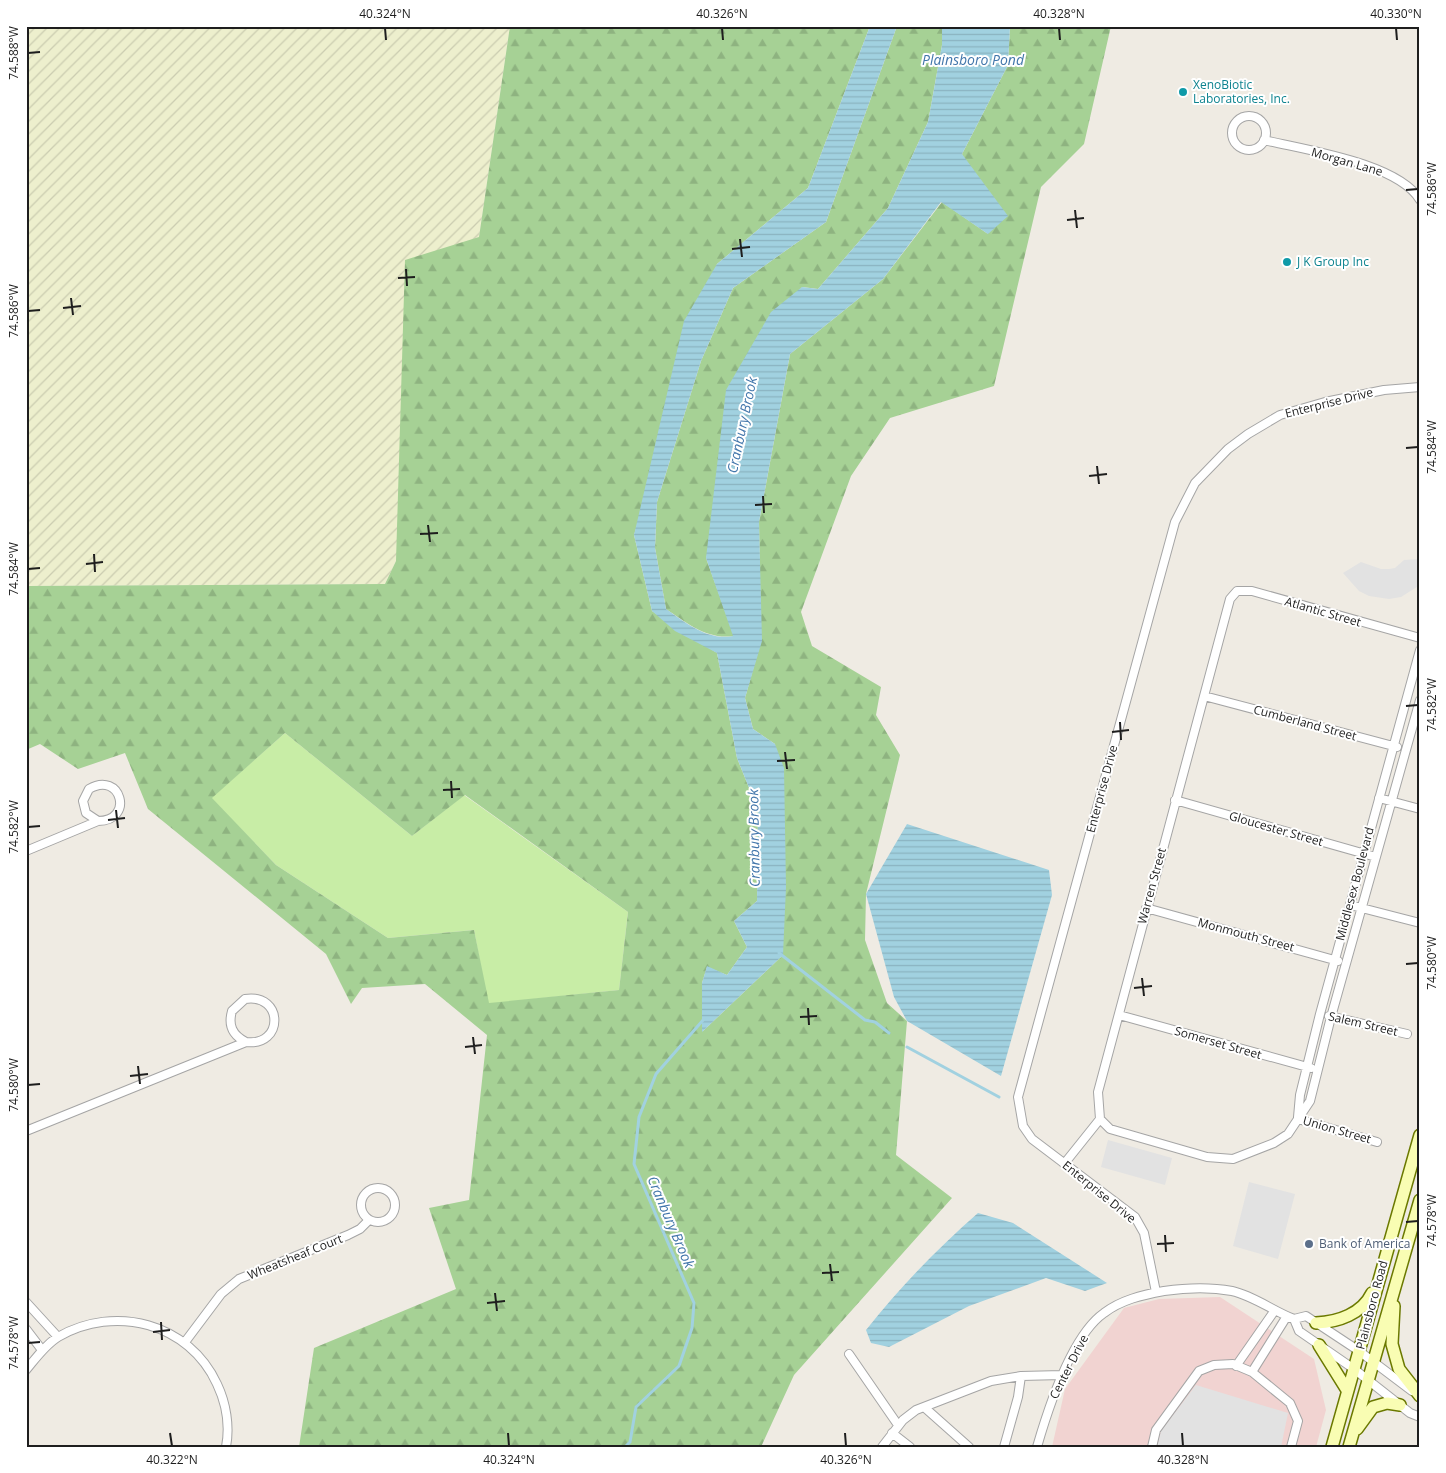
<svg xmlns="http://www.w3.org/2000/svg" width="1446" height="1473" viewBox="0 0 1446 1473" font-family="'Open Sans',sans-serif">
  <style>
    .commercial { fill: #f1d3d1 }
    .farmland { fill: url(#farmland-furrows) }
    .grass { fill: #c8eda6 }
    .forest { fill: url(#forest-firs); fill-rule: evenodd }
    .parking { fill: #e2e2e2 }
    .water { fill: url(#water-rules) }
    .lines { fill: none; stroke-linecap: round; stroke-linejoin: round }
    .stream { stroke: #a1d1e0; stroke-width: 3 }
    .street-casing { stroke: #a5a5a5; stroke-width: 10 }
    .secondary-casing { stroke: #6b7900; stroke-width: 14 }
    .street { stroke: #fff; stroke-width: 8 }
    .secondary { stroke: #f9fdb3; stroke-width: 11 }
    .ticks { fill: none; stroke: #1e1e1e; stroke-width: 2 }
    .culture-dot { fill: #0f9aa8; stroke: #fff; stroke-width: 2 }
    .service-dot { fill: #5c6f8a; stroke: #fff; stroke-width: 2 }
    .labels { text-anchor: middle; stroke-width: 4; stroke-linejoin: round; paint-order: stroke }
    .culture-label { font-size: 12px; fill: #0d838f; stroke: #fff; text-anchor: start }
    .street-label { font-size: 12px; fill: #1e1e1e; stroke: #fff }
    .service-label { font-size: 12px; fill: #4e5e75; stroke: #fff; text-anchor: start }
    .water-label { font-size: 14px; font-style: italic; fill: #4276ab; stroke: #fff }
    .neatline { fill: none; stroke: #1e1e1e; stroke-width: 2 }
    .ticks-label { font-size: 12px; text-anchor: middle; fill: #1e1e1e }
  </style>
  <defs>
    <pattern id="farmland-furrows" width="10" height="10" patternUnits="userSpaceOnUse" patternTransform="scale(1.25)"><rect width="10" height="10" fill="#edefcd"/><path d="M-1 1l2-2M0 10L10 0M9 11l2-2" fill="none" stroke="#cbccb0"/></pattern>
    <pattern id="forest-firs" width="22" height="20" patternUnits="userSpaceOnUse" patternTransform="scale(1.25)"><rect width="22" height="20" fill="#a6d195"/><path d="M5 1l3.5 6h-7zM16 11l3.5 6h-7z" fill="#8eb380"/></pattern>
    <pattern id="water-rules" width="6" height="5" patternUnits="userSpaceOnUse" patternTransform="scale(1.25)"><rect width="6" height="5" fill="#a1d1e0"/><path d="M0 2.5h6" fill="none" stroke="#8ab3c0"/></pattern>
  </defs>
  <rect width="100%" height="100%" fill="#efebe3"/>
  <path class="commercial" d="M1220,1297L1314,1359L1326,1410L1316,1447H1052L1065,1389L1124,1308L1159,1299Z"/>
  <path class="farmland" d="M26,26H510L479,237L396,561L385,584L26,586Z"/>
  <path class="grass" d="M285,733L412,836L464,795L628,912L619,990L488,1004L474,930L388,938L276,865L211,798Z"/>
  <path class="forest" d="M510,26H870L808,188L717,264L634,535L652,611L717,653L737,758L758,810L757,901L734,921L747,947L727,975L707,967L702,983L703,1031L783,955L775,744L753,729L745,698L761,641L759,522L790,354L883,279L942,202L988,234L962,154L1008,65L1010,26H1111L1084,144L1041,187L994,386L890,418L851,476L801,612L812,646L881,687L876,715L900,755L866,894L865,940L887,1003L907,1021L896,1155L952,1198L794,1375L761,1447H299L314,1348L456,1289L429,1208L469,1200L487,1035L425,984L362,988L351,1004L326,954L148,809L125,753L78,769L40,744L26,750V586L385,584L396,561L405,260L479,237ZM285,733L412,836L465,795L628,912L619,990L489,1003L474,930L388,938L276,865L212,798Z
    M897,26H942V45L928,122L888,208L818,289L802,287L706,558L734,636C707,640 687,623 666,609L655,548L657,502L701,361L733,288L826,222Z"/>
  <path class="parking" d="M1420,559V585L1401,597L1389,599L1369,596L1359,591L1343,573L1361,562L1381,569H1389L1395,568L1404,560Z
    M1108,1140L1172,1158L1165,1185L1101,1167Z
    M1249,1182L1295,1194L1278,1259L1233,1246Z
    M1196,1385L1288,1413L1281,1447H1157L1161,1431Z"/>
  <path class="water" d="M870,26H897L826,222L733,288L701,361L657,502L655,548L666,609C686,623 708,641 733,636L706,558L726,390L771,312L802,287L818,289L888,208L928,122L942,45V26H1010L1008,65L962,154L1008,216L988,234L941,202L883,279L790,354L759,522L762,641L745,698L753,729L775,744L784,768L786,887L783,955L702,1032V983L707,966L727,975L747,947L734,921L757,901L758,810L737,758L717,653L675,631L652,611L634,535L684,321L717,264L808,188Z
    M907,824L1049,870L1052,895L1001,1076L907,1021L894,997L866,894Z
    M978,1213L1013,1223L1107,1283L1085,1291L1046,1278L969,1306L889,1347L871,1343L866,1330C900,1287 937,1249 978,1213Z"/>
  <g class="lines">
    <path class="stream" d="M779,953L865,1020L875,1022L889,1033
      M907,1047L999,1097
      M625,1447L630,1442L636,1407L679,1366L692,1328L694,1303L634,1164L639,1117L656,1074L704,1019"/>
    <g class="street-casing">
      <path id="street" d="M1232 133a17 17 0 1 1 34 0a17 17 0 1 1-34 0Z
        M1264,140C1305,150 1398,163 1420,200
        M1204,696L1397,747
        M1379,798L1420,809
        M1175,800L1376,857
        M26,851L98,821C135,821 121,770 89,789L83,801L86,813L98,821
        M1350,905L1420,923
        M1146,908L1338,961
        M1119,1015L1311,1068
        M1329,1016L1407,1034
        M1298,1117L1300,1095L1320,1014L1420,650
        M1100,1119L1110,1129L1207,1157L1233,1159L1274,1143L1288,1134L1310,1101L1331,1017L1420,700
        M1298,1119L1377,1142
        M26,1131L246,1042C284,1047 284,993 245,999L232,1011C228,1025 232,1035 246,1042
        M1064,1164L1100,1119L1098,1092L1230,599L1237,591H1252L1420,638
        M361 1205a17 17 0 1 1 34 0a17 17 0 1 1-34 0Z
        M1156,1292L1144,1233L1135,1217L1032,1139L1023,1126L1018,1097L1175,522L1195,483L1228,449L1248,434L1280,415L1325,402L1384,390L1420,387
        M26,1302L58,1337
        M1294,1319L1299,1331L1354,1369L1410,1413L1420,1417
        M26,1329L42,1350
        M185,1342L221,1294L239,1279L348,1235L360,1229L369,1220
        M849,1354L898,1425
        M1236,1366L1275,1310
        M26,1370C36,1358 45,1345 58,1337C115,1304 189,1323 217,1384C226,1403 230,1426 226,1447
        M1252,1372L1287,1316
        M924,1407L969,1447
        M892,1433L910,1447
        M882,1447L903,1420L916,1410L991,1381L1021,1376L1062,1375
        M1004,1447L1018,1397L1021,1376
        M1037,1447C1048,1409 1071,1336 1104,1313C1121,1300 1142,1295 1164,1291C1185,1288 1210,1287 1232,1291C1254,1296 1273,1311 1294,1319L1306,1316L1359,1351L1412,1391
        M1152,1447L1156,1430L1199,1371L1214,1365L1233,1364L1252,1372L1290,1403L1298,1421L1291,1447"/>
    </g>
    <g class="secondary-casing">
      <path id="secondary" d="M1394,1306L1392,1344L1399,1369L1420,1396
        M1316,1323C1338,1322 1362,1314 1372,1293
        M1319,1345L1347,1390
        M1357,1429L1373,1407L1387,1403L1400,1405
        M1332,1447L1420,1135
        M1349,1447L1420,1200"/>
    </g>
    <use href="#street" class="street"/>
    <use href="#secondary" class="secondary"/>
  </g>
  <path class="ticks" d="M385,28L386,40M722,28L723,40M1059,28L1060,40M1396,28L1397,40M28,53L40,52M1406,190L1418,189M1075,210L1077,228M1067,220L1084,218M740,239L742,257M732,249L750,247M406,269L407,286M398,278L415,277M71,298L73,315M63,308L81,306M28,311L40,310M1406,448L1418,447M1097,466L1099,484M1089,476L1107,474M763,496L764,513M755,505L772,504M428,525L430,542M420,534L438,533M94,554L95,572M86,564L103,562M28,569L40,568M1406,706L1418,705M1120,722L1121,740M1112,732L1129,730M785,752L787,769M777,761L795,760M451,781L452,798M443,790L460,789M116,810L118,828M108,820L125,818M28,827L40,826M1406,964L1418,963M1142,978L1144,996M1134,988L1152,986M808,1008L809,1025M800,1017L817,1016M473,1037L475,1054M465,1047L482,1045M138,1066L140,1084M130,1076L148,1074M28,1085L40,1084M1406,1222L1418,1221M1165,1235L1166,1252M1157,1244L1174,1243M830,1264L832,1281M822,1273L839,1272M495,1293L497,1311M487,1303L505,1301M161,1322L162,1340M153,1332L170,1330M28,1343L40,1342M170,1433L172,1446M508,1433L509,1446M845,1433L846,1446M1182,1433L1183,1446"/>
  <g class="culture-dot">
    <circle cx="1183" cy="92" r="5"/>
    <circle cx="1287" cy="262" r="5"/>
  </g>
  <circle class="service-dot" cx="1309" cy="1244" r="5"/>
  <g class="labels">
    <g class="culture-label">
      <text x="1193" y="89">XenoBiotic<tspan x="1193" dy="14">Laboratories, Inc.</tspan></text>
      <text x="1297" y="266">J K Group Inc</text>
    </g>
    <g class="street-label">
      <text transform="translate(1347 162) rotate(16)" y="4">Morgan Lane</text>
      <text transform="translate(1329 403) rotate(-14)" y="4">Enterprise Drive</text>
      <text transform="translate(1323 612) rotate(16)" y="4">Atlantic Street</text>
      <text transform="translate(1305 723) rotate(15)" y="4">Cumberland Street</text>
      <text transform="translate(1102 789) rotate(-75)" y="4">Enterprise Drive</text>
      <text transform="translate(1276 829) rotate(16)" y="4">Gloucester Street</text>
      <text transform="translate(1355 884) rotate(-75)" y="4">Middlesex Boulevard</text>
      <text transform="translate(1152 886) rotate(-75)" y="4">Warren Street</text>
      <text transform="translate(1246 935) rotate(15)" y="4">Monmouth Street</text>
      <text transform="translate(1363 1024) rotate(13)" y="4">Salem Street</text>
      <text transform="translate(1218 1043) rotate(16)" y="4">Somerset Street</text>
      <text transform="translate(1337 1130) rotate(16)" y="4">Union Street</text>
      <text transform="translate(1099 1192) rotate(39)" y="4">Enterprise Drive</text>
      <text transform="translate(295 1257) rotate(-22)" y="4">Wheatsheaf Court</text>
      <text transform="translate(1372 1305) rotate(-75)" y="4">Plainsboro Road</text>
      <text transform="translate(1069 1367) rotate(-63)" y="4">Center Drive</text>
    </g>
    <g class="service-label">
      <text x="1319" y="1248">Bank of America</text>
    </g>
    <g class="water-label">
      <text x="973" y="65">Plainsboro Pond</text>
      <text transform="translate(742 425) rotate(-78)" y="5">Cranbury Brook</text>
      <text transform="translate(754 838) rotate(-91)" y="5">Cranbury Brook</text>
      <text transform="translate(671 1222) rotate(67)" y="5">Cranbury Brook</text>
    </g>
  </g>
  <rect width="1446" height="1473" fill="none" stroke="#ffffff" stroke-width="55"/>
  <rect x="28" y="28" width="1390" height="1418" class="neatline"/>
  <g class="ticks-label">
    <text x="385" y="18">40.324°N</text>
    <text x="722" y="18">40.326°N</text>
    <text x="1059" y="18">40.328°N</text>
    <text x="1396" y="18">40.330°N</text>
    <text transform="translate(14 53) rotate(-90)" y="4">74.588°W</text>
    <text transform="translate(1432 189) rotate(-90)" y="4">74.586°W</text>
    <text transform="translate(14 311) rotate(-90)" y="4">74.586°W</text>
    <text transform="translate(1432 447) rotate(-90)" y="4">74.584°W</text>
    <text transform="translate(14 569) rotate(-90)" y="4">74.584°W</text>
    <text transform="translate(1432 705) rotate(-90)" y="4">74.582°W</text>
    <text transform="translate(14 827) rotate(-90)" y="4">74.582°W</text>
    <text transform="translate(1432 963) rotate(-90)" y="4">74.580°W</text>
    <text transform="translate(14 1085) rotate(-90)" y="4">74.580°W</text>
    <text transform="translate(1432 1221) rotate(-90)" y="4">74.578°W</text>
    <text transform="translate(14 1343) rotate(-90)" y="4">74.578°W</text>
    <text x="172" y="1464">40.322°N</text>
    <text x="509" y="1464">40.324°N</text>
    <text x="846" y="1464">40.326°N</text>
    <text x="1183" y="1464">40.328°N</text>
  </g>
</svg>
